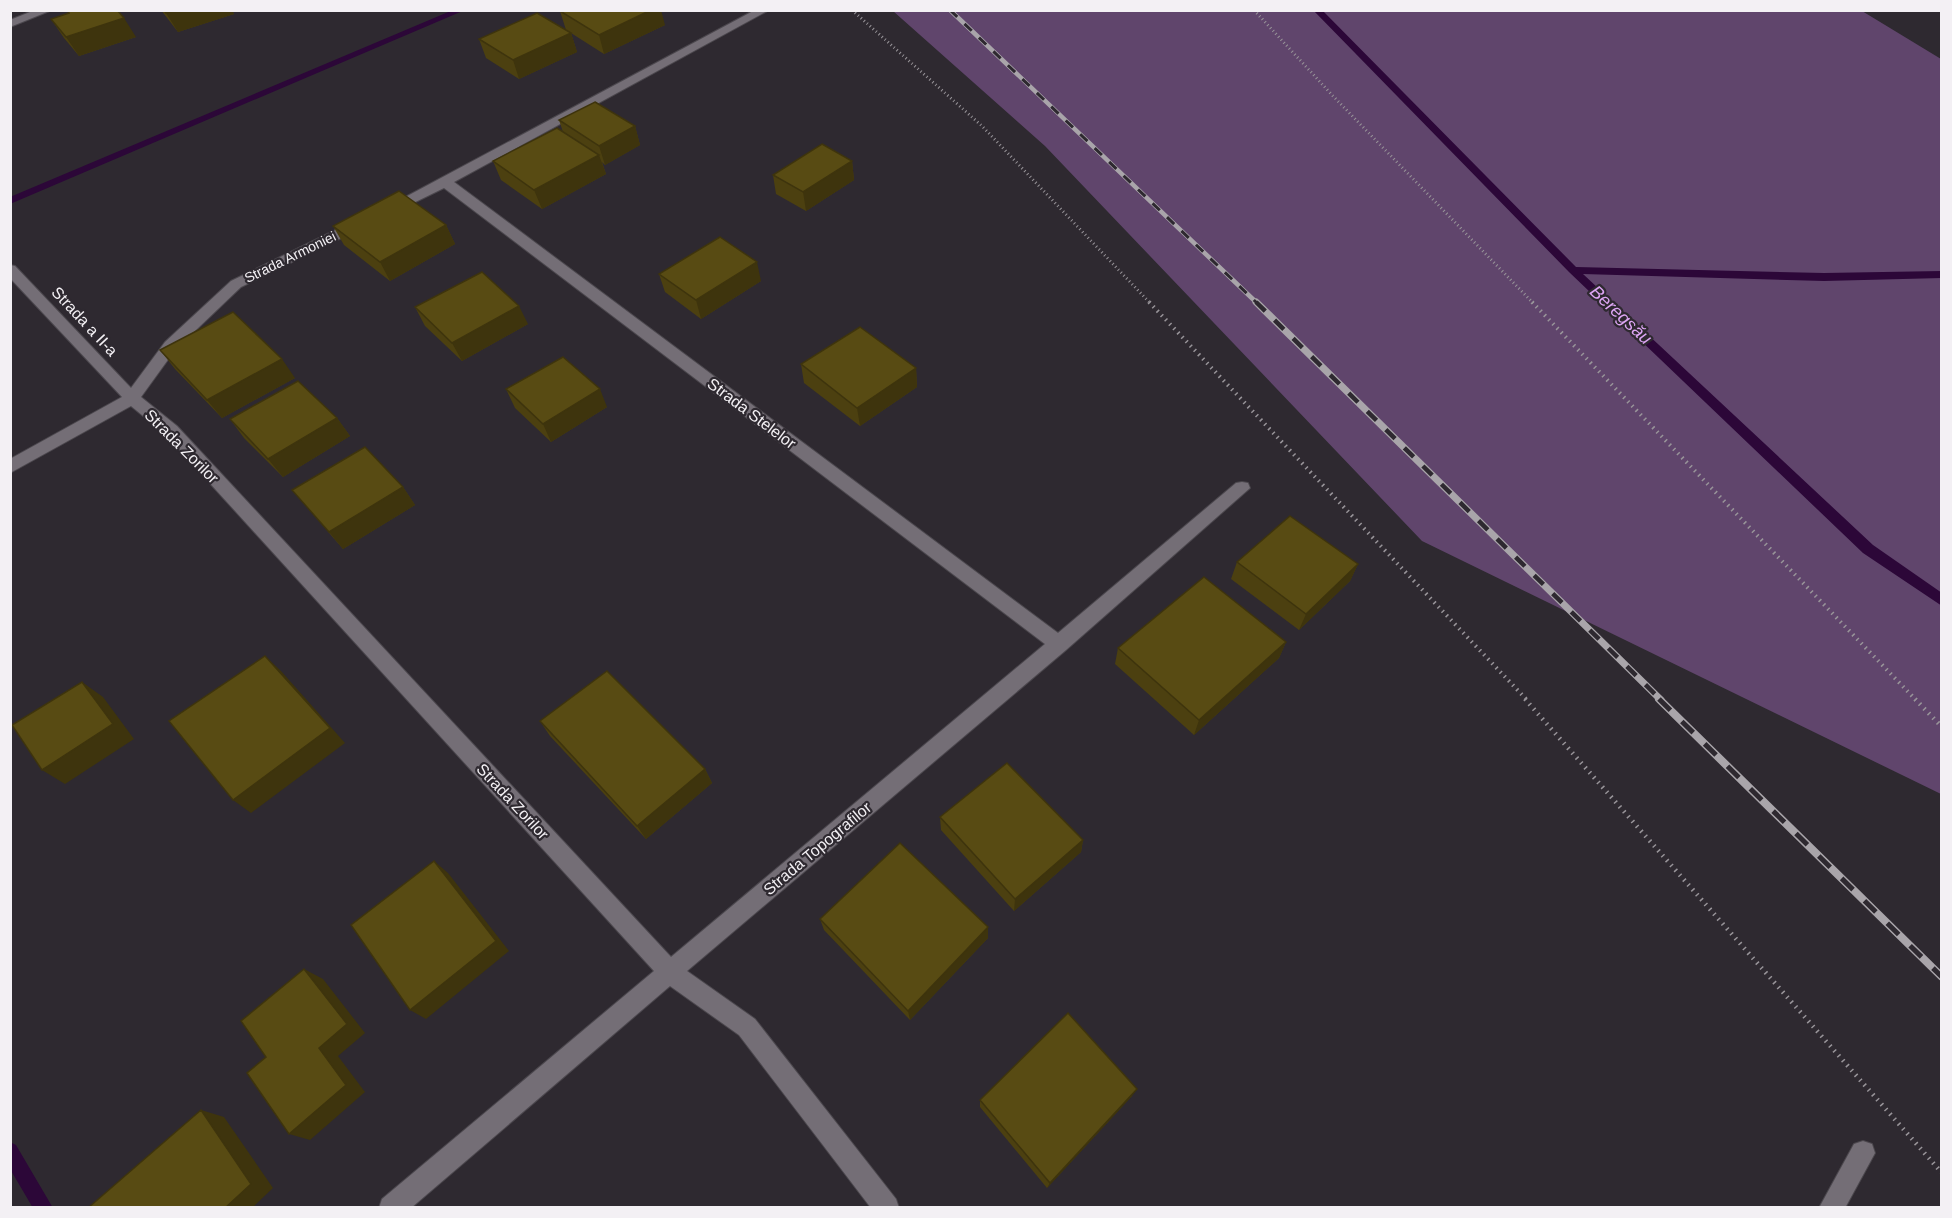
<svg xmlns="http://www.w3.org/2000/svg" width="1952" height="1218" viewBox="0 0 1952 1218" font-family="Helvetica,sans-serif">
  <style>
    .green { fill: #60456c }
    .lines { fill: none; stroke-linecap: round; stroke-linejoin: round }
    .stream { fill: #2c0738; fill-rule: evenodd }
    .minor-casing { stroke: #4b474d; stroke-width: 2 }
    .path-far2 { stroke: #989499; stroke-width: 3; stroke-dasharray: 1 3; stroke-linecap: butt }
    .path-far1 { stroke: #989499; stroke-width: 4; stroke-dasharray: 1.5 4.5; stroke-linecap: butt }
    .path { stroke: #989499; stroke-width: 4.5; stroke-dasharray: 1.5 5; stroke-linecap: butt }
    .minor { fill: #746e76; fill-rule: evenodd }
    .rail-far2-casing { stroke: #a9a5aa; stroke-width: 4.5 }
    .rail-far1-casing { stroke: #a9a5aa; stroke-width: 7 }
    .rail-casing { stroke: #a9a5aa; stroke-width: 8 }
    .rail-far2 { stroke: #2e2930; stroke-width: 3; stroke-dasharray: 10; stroke-linecap: butt }
    .rail-far1 { stroke: #2e2930; stroke-width: 4.5; stroke-dasharray: 13; stroke-linecap: butt }
    .rail { stroke: #2e2930; stroke-width: 5; stroke-dasharray: 16; stroke-linecap: butt }
    .wall { fill: #4c4010 }
    .shaded-wall { fill: #3e340d }
    .building { fill: #584b13; stroke: #3e340d; stroke-width: 1.5 }
    .labels { text-anchor: middle; stroke-width: 4.5; stroke-linejoin: round; paint-order: stroke }
    .far-street-label { font-size: 14px; fill: #f3f0f4; stroke: #2e2930 }
    .street-label { font-size: 16px; fill: #f3f0f4; stroke: #2e2930 }
    .water-label { font-size: 18px; font-style: italic; fill: #dda5f4; stroke: #2e2930 }
  </style>
  <rect width="100%" height="100%" fill="#2e2930"/>
  <path class="green" d="M893,11H1862L1941,59V794L1422,541L1045,146Z"/>
  <g class="lines">
    <path class="stream" d="M453,10H465L10,204V197Z
      M1313,10H1322L1576,267L1824,273L1942,271V278L1824,281L1583,274L1873,545L1942,593V606L1863,553L1569,272Z
      M10,1142L16,1145L53,1208H33L10,1169Z"/>
    <g class="minor-casing">
      <path id="minor" d="M35,10H52L10,27V20Z
        M755,10H769L454,182L1058,633L1236,483L1242,482L1248,483L1250,488L1066,650L687,971L755,1019L896,1199L899,1208H871L739,1035L670,986L411,1208H379L382,1199L654,971L165,434L131,406L10,473V459L122,397L10,278V265L15,266L131,388L165,342L231,281L354,221H364L366,224L364,227L241,287L175,350L141,397L177,426L671,957L1045,644L444,188L395,212H385L383,209Z
        M1863,1141L1872,1144L1875,1153L1845,1208H1819L1854,1144Z"/>
    </g>
    <path class="path-far2" d="M852,10L982,126L1151,304
      M1254,10L1333,96L1534,304"/>
    <path class="path-far1" d="M1149,302L1527,700
      M1532,302L1916,700"/>
    <path class="path" d="M1525,699L1942,1173
      M1915,699L1942,727"/>
    <use href="#minor" class="minor"/>
    <g class="rail-far2-casing">
      <path id="rail-far2" d="M950,10L1258,304"/>
    </g>
    <g class="rail-far1-casing">
      <path id="rail-far1" d="M1256,302L1661,700"/>
    </g>
    <g class="rail-casing">
      <path id="rail" d="M1659,699L1942,977"/>
    </g>
    <use href="#rail-far2" class="rail-far2"/>
    <use href="#rail-far1" class="rail-far1"/>
    <use href="#rail" class="rail"/>
  </g>
  <path class="wall" d="M67,10L136,37L79,56L64,38L51,19L69,13Z
    M161,10H232L234,14L178,32Z
    M560,11L665,25L604,54L571,33L577,52L519,79L486,58L479,39L566,30Z
    M559,120L635,126L640,145L605,165L602,162L606,174L542,209L501,180L493,161L563,132Z
    M852,161L854,180L806,211L776,194L773,175Z
    M446,225L455,244L390,281L344,245L333,226Z
    M659,274L761,281L701,319L665,292Z
    M415,307L528,324L462,361L425,326Z
    M160,350L295,378L222,418L175,369Z
    M801,364L916,368L917,387L860,426L804,383Z
    M506,389L607,407L551,442L515,408Z
    M337,418L350,436L283,477L244,438L230,419Z
    M403,487L415,505L343,549L292,490Z
    M1237,562L1358,564L1350,581L1299,630L1231,579Z
    M1286,642L1279,658L1194,735L1115,664L1118,648Z
    M540,721L705,769L712,783L646,839L550,736Z
    M940,817L1083,840L1081,852L1014,911L941,830Z
    M820,919L988,927V938L910,1020L824,930Z
    M1132,1096L1047,1188L980,1107V1100Z"/>
  <path class="shaded-wall" d="M175,10H232L234,14L178,32L166,13Z
    M651,10H661L665,25L604,54L599,35Z
    M124,18L136,37L79,56L66,37Z
    M571,33L577,52L519,79L513,60Z
    M635,126L640,145L605,165L599,146Z
    M599,155L606,174L542,209L534,190Z
    M852,161L854,180L806,211L803,192Z
    M446,225L455,244L390,281L380,262Z
    M757,262L761,281L701,319L696,300Z
    M519,306L528,324L462,361L452,343Z
    M282,359L295,378L222,418L207,400Z
    M916,368L917,387L860,426L857,408Z
    M600,389L607,407L551,442L543,424Z
    M337,418L350,436L283,477L268,459Z
    M403,487L415,505L343,549L329,532Z
    M1358,564L1350,581L1299,630L1306,614Z
    M1286,642L1279,658L1194,735L1199,720Z
    M265,656L281,671L345,743L251,813L233,800Z
    M82,682L103,697L134,739L65,784L42,770Z
    M705,769L712,783L646,839L637,826Z
    M1083,840L1081,852L1014,911L1015,899Z
    M434,861L448,873L509,951L426,1019L410,1010Z
    M988,927V938L910,1020L908,1011Z
    M304,969L323,979L365,1033L338,1056L365,1092L310,1140L289,1134Z
    M1137,1089L1132,1096L1047,1188L1050,1183Z
    M201,1110L224,1117L273,1188L252,1208H225Z"/>
  <path class="building" d="M67,10H117L124,18L66,37L51,19L69,13Z
    M164,10H175L166,13Z
    M562,10H651L599,35L560,11Z
    M537,13L571,33L513,60L479,39Z
    M595,102L635,126L599,146L559,120Z
    M557,128L599,155L534,190L493,161Z
    M822,144L852,161L803,192L773,175Z
    M399,191L446,225L380,262L333,226Z
    M720,237L757,262L696,300L659,274Z
    M482,272L519,306L452,343L415,307Z
    M233,312L282,359L207,400L160,350Z
    M860,327L916,368L857,408L801,364Z
    M563,357L600,389L543,424L506,389Z
    M298,381L337,418L268,459L230,419Z
    M365,447L403,487L329,532L292,490Z
    M1290,516L1358,564L1306,614L1237,562Z
    M1204,577L1286,642L1199,720L1118,648Z
    M265,656L330,728L233,800L169,721Z
    M607,671L705,769L637,826L540,721Z
    M82,682L113,724L42,770L12,725Z
    M1007,763L1083,840L1015,899L940,817Z
    M900,843L988,927L908,1011L820,919Z
    M434,861L496,941L410,1010L351,925Z
    M304,969L347,1024L319,1048L346,1085L289,1134L247,1073L266,1057L241,1021Z
    M1068,1013L1137,1089L1050,1183L980,1100Z
    M201,1110L251,1184L225,1208H88Z"/>
  <g class="labels">
    <g class="far-street-label">
      <text transform="translate(290 257) rotate(-26)" y="5">Strada Armoniei</text>
    </g>
    <g class="street-label">
      <text transform="translate(85 321) rotate(47)" y="6">Strada a II-a</text>
      <text transform="translate(752 413) rotate(37)" y="6">Strada Stelelor</text>
      <text transform="translate(182 446) rotate(45)" y="6">Strada Zorilor</text>
      <text transform="translate(513 801) rotate(47)" y="6">Strada Zorilor</text>
      <text transform="translate(817 848) rotate(-40)" y="6">Strada Topografilor</text>
    </g>
    <g class="water-label">
      <text transform="translate(1621 315) rotate(43)" y="6">Beregsău</text>
    </g>
  </g>
  <rect width="1952" height="1218" fill="none" stroke="#f3f0f4" stroke-width="24"/>
</svg>
